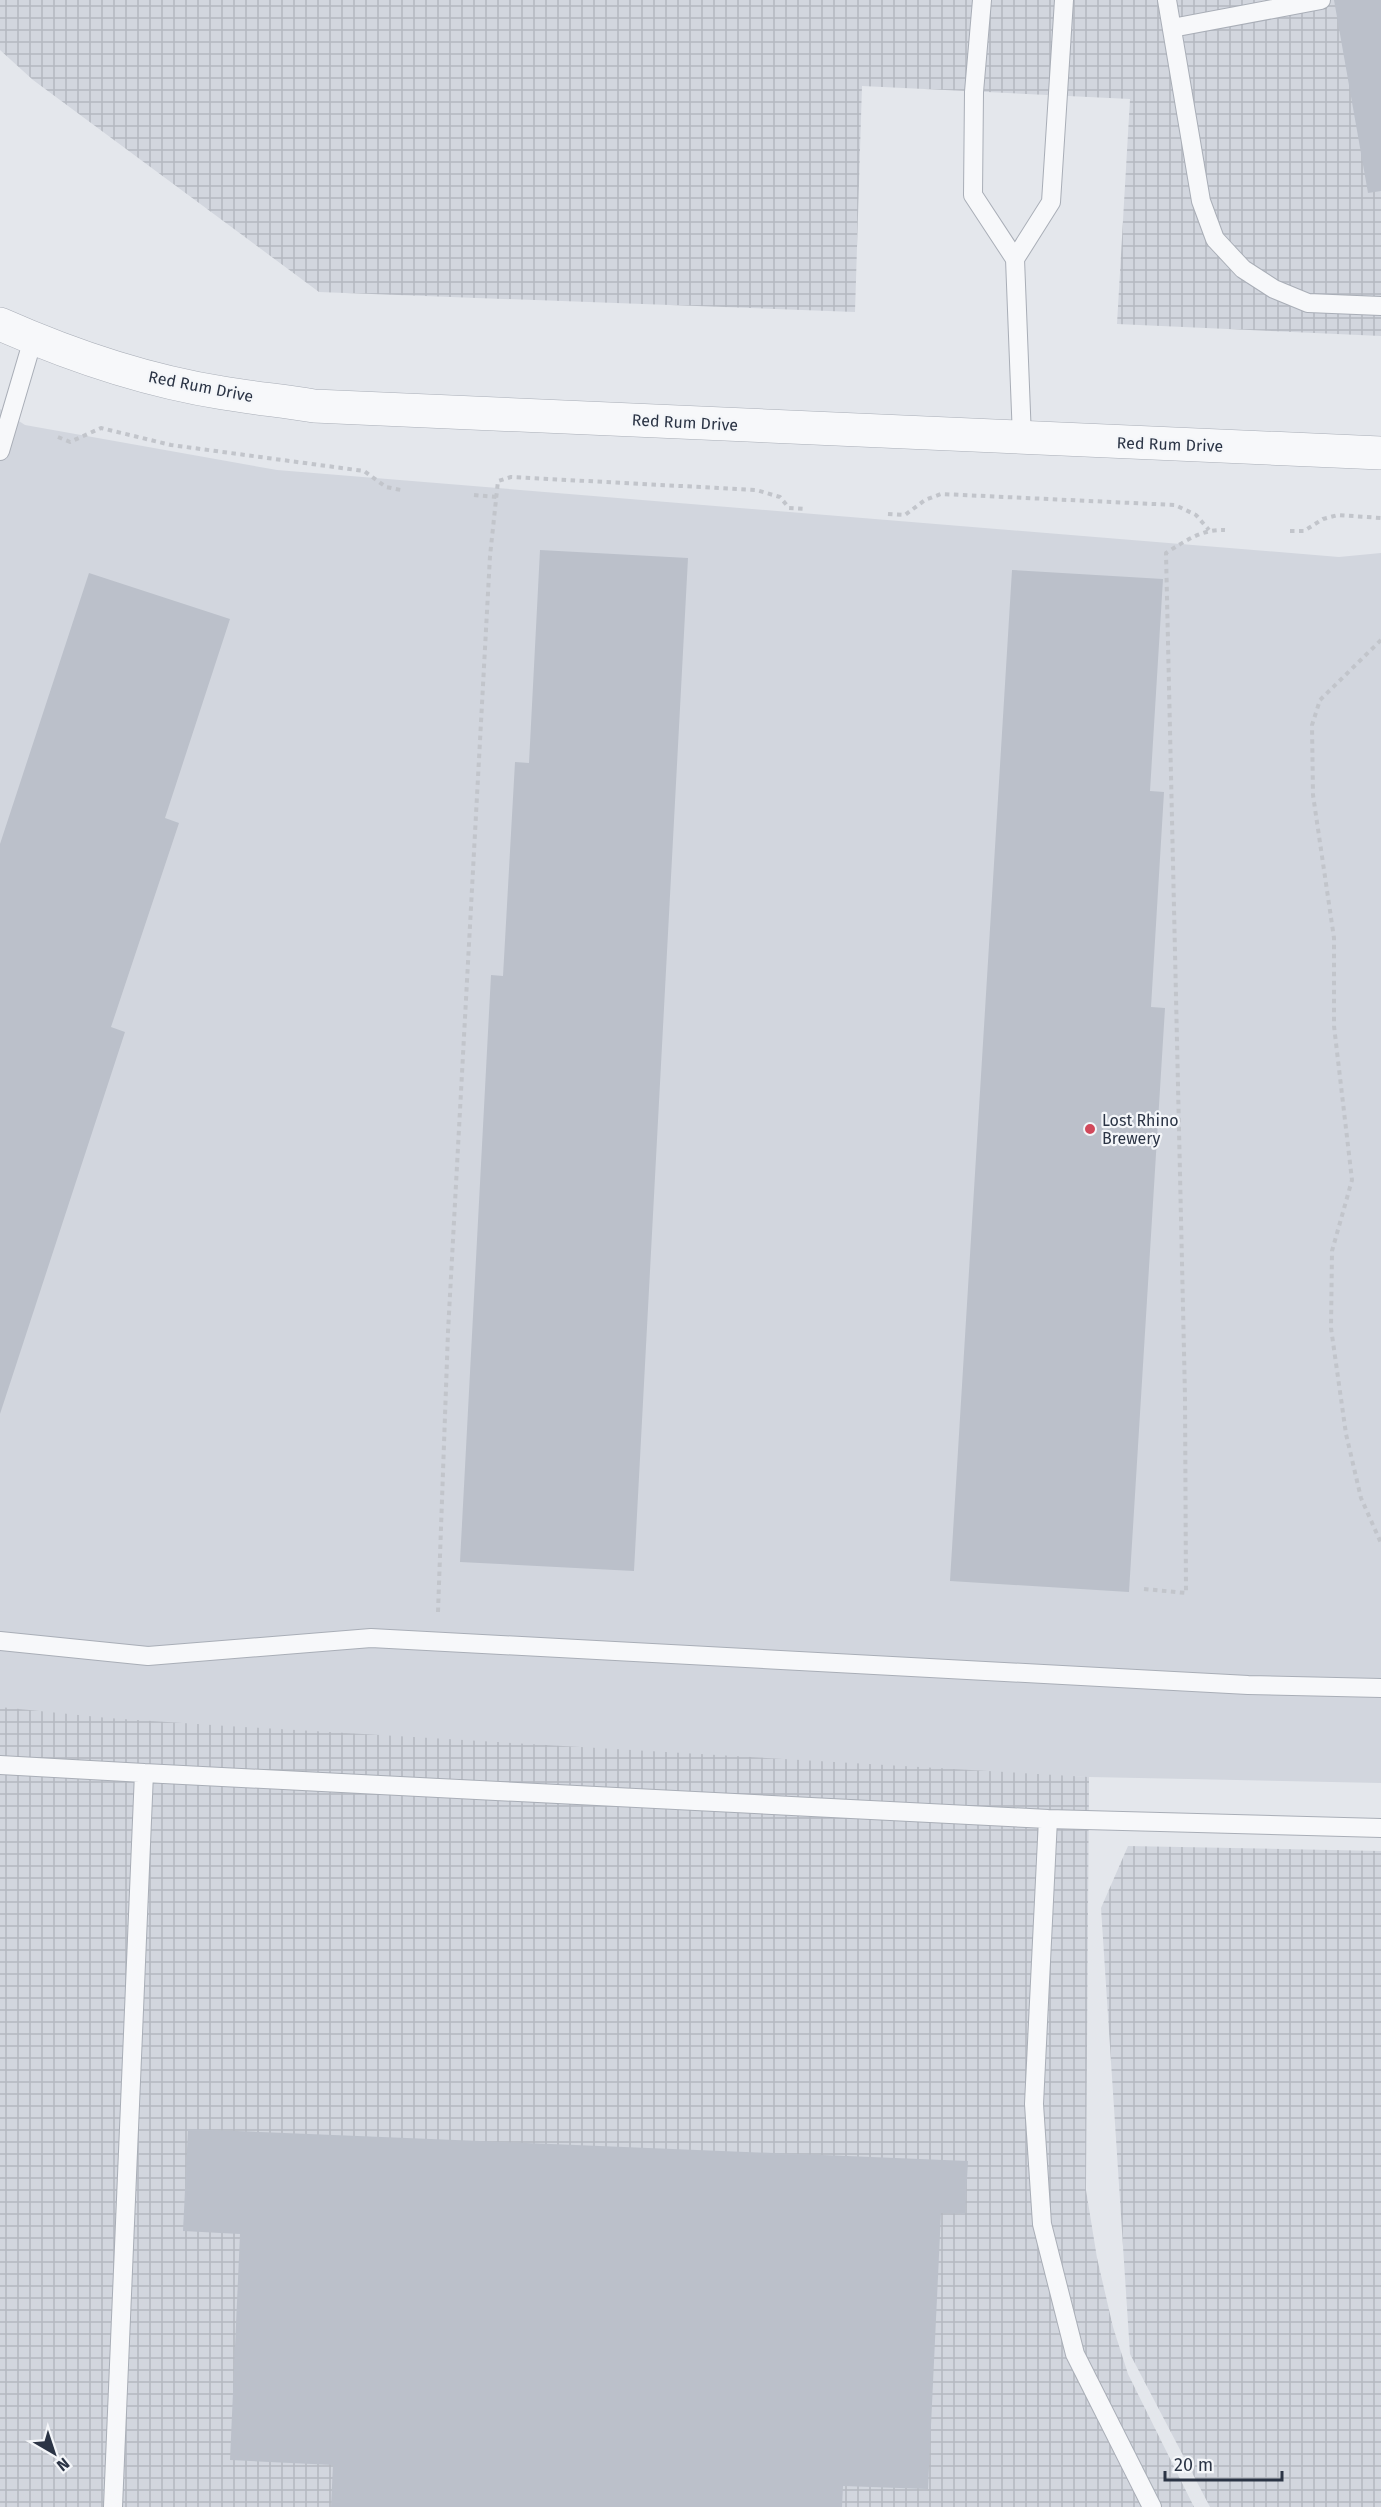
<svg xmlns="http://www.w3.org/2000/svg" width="1381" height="2507" viewBox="0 0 1381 2507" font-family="'Fira Sans',sans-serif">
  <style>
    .built { fill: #d2d6de }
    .industrial { fill: url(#industrial-grid) }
    .building { fill: #bbc0ca }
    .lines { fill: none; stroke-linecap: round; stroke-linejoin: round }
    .service-casing { stroke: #a9aeb7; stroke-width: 20 }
    .minor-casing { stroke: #a9aeb7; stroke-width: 34 }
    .path { stroke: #c2c5cb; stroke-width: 4; stroke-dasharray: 4.5 4.5; stroke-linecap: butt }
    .service { stroke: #f7f8fa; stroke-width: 18 }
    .minor { stroke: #f7f8fa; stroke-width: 33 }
    .poi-dot { fill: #d1495b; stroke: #f4f6f9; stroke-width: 2 }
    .labels { text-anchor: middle; stroke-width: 4.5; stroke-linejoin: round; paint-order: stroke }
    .street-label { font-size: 16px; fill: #2b3445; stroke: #f4f6f9 }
    .poi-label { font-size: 16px; fill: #2b3445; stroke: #f4f6f9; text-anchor: start }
  </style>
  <defs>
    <pattern id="industrial-grid" width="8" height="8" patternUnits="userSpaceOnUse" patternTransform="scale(1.5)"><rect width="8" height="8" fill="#d2d6de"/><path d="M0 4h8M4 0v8" fill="none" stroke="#b4b8c0"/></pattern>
  </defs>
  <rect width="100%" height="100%" fill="#e4e7ec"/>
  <path class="built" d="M0,409L25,425L277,470L1339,557L1381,553V1783L181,1758L0,1716Z"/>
  <path class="industrial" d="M0,0H1381V336L1117,324L1130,99L862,86L855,312L319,292L33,80L0,50Z
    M0,1707L108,1718L227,1726L1089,1777L1086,2190L1097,2258L1113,2327L1128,2374L1194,2507H0Z
    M1128,1846L1381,1851V2507H1210L1130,2354L1101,1908Z"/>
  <path class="building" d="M1334,0H1381V191L1368,193Z
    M540,550L688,558L634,1571L460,1562L491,975L503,976L515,762L529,763Z
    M1012,570L1163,579L1150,791L1164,792L1151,1007L1165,1008L1129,1592L950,1581Z
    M89,573L230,619L165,818L179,823L111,1027L125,1032L0,1414V844Z
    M188,2129L968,2161L965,2214L941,2213L928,2489L843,2486L842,2507H331L333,2465L230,2460L240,2234L183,2231Z"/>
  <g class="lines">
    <g class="service-casing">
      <path id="service" d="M982,0L974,92L973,195L1015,259L1022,438
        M1167,0L1201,201L1215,239L1243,269L1274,289L1308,303L1381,306
        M1172,28L1321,0
        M1015,259L1051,202L1064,0
        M0,451L33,339
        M0,1641L148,1656L371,1638L1248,1685L1381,1688
        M0,1765L144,1773
        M1048,1819L1034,2104L1042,2224L1075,2354L1152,2507
        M113,2507L144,1773L1048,1819L1381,1828"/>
    </g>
    <g class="minor-casing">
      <path id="minor" d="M0,324C70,355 147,381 223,393C253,398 283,401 314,406L1381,453"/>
    </g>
    <path class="path" d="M58,437L70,442L101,428L171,445L364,471L386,487L401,490
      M474,495L497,497
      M888,514L905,515L925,500L941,494L1175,505L1196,515L1209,530
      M1290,531H1304L1323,519L1338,515L1381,518
      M1381,640L1320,700L1312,725L1313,795L1334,938V1026L1352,1180L1332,1251L1331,1328L1346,1434L1361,1498L1381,1543
      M1144,1589L1186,1593L1185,1396L1166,553C1185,541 1202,529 1225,530
      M438,1612L448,1332L490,556L498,481L511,477L756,490L780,497L789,508L806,509"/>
    <use href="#service" class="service"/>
    <use href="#minor" class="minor"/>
  </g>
  <circle class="poi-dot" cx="1090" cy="1129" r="6"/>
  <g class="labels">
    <g class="street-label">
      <text transform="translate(201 386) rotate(11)" y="6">Red Rum Drive</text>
      <text transform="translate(685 422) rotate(3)" y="6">Red Rum Drive</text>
      <text transform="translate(1170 444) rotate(2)" y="6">Red Rum Drive</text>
    </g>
    <g class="poi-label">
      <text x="1102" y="1126">Lost Rhino<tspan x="1102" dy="18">Brewery</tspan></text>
    </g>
  </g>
  <g transform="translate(54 2453) rotate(141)" stroke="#f4f6f9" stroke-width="4.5" paint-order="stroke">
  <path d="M0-4.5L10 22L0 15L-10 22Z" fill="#2b3445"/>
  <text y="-9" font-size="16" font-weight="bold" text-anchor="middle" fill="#2b3445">N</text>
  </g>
  <path d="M1165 2471v9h117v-9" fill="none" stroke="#2b3445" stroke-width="3"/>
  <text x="1174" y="2471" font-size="18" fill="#2b3445" stroke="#f4f6f9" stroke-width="4.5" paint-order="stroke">20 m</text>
</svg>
